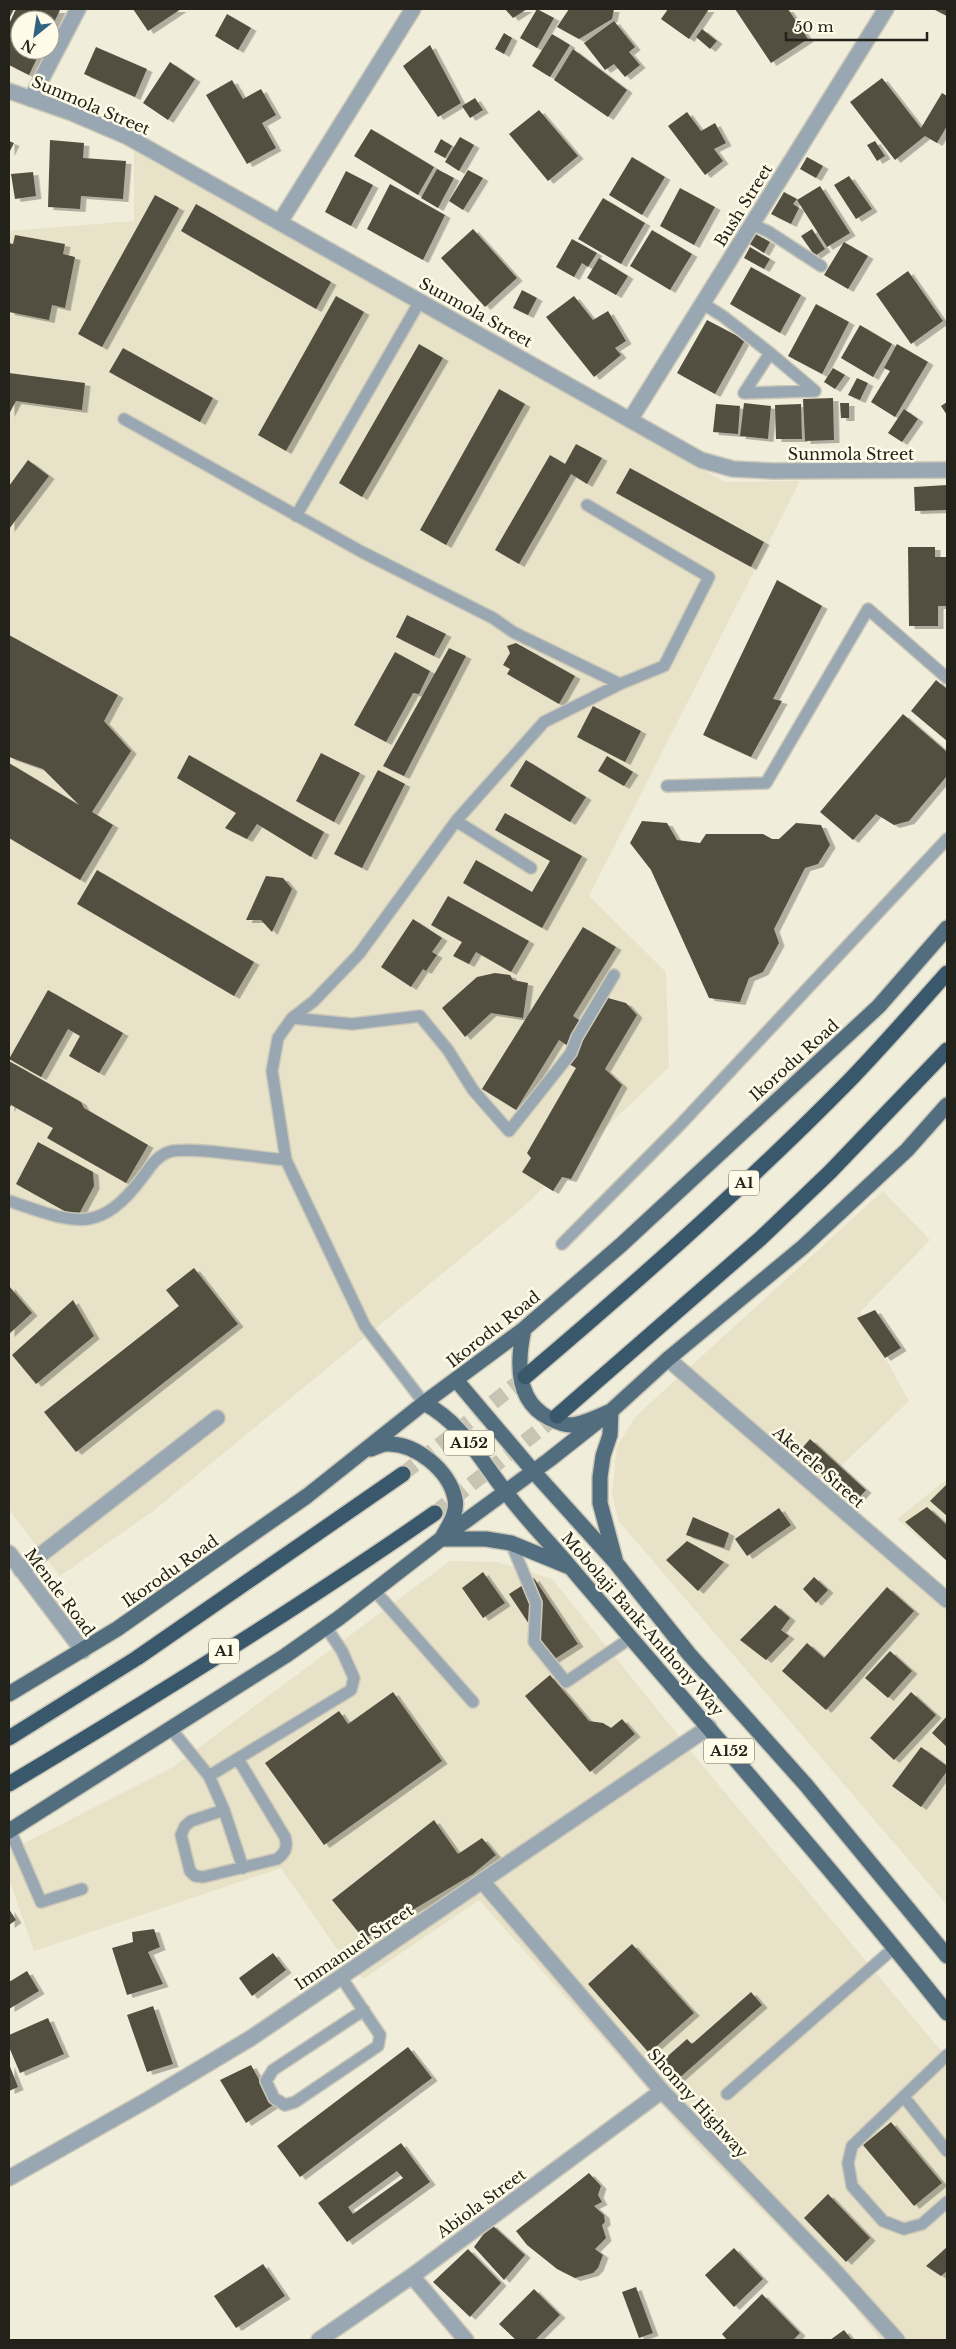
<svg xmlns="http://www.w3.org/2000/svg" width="956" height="2349" viewBox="0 0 956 2349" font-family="'Libre Baskerville',serif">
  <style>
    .built { fill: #e7e2c8 }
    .building { fill: #535040; fill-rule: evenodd; filter: url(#shadow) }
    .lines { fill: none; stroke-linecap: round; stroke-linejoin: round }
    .highway-tunnel { stroke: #c8c4b4; stroke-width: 15; stroke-dasharray: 15 8; stroke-linecap: butt }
    .lane-casing { stroke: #ccc8b8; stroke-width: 14 }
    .street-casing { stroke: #ccc8b8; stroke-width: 18 }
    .primary-casing { stroke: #ccc8b8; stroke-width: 18 }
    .highway-casing { stroke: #ccc8b8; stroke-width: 18 }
    .lane { stroke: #98a7b1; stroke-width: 11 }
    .street { stroke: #98a7b1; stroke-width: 15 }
    .primary { stroke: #526d7e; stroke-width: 15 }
    .highway { stroke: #39586c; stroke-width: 15 }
    .labels { text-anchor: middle; stroke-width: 5; stroke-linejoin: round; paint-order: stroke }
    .shield { fill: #fefbe8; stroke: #646258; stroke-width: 1 }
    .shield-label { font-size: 15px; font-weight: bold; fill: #22211a }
    .street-label { font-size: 16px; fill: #22211a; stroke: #fefbe8 }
  </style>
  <defs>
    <filter id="shadow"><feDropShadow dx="5.5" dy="3" stdDeviation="0" flood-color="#0004"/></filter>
  </defs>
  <rect width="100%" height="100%" fill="#f1eddb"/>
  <path class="built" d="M134,151L725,482L800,481L589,896L666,972L669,1067L521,1209L152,1512L60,1576L9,1510V231L134,221Z
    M883,1191L930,1240L860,1312L909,1401L814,1492L947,1611V1905L618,1520L612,1493L617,1446L636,1416Z
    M947,1479V1562L897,1519Z
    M450,1561L498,1562L552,1579L707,1771L947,2058V2340H880L847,2297L699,2147L479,1900L363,1979L335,1946L281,1868L34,1951L9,1879V1851L173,1767Z"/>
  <path class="building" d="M9,9H14L9,19Z
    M16,9L60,10L50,31V20H20V50H41L29,75L9,65V24Z
    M133,9H181L148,31Z
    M505,9H527L513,18Z
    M537,9L554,18L537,48L520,38Z
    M569,9H614L612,19L579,39L557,27Z
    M668,9H709L689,39L661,19Z
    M735,9H788L808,39L771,63Z
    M933,9H947V16Z
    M227,14L251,28L238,50L215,36Z
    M614,21L635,47L629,52L640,65L625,77L614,64L605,70L584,43Z
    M702,29L717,41L710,49L696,37Z
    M504,33L512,38L504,54L495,49Z
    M552,34L570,45L550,77L532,66Z
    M430,45L461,103L438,117L403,66Z
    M96,47L147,69L135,97L84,74Z
    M573,49L627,90L608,117L554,80Z
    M170,62L195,79L168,120L143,103Z
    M882,78L921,128L942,93L947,96V126L937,143L925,136L895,160L850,102Z
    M232,80L243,99L261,89L276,115L262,123L276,148L247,164L206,95Z
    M475,98L483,110L470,118L462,106Z
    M539,110L578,156L548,181L509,134Z
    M687,112L701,131L715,123L726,143L714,149L723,161L705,175L668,126Z
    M371,129L434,167L418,195L354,156Z
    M460,137L474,145L459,171L445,162Z
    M441,139L452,146L445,158L434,152Z
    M50,140L84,143L83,158L126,161L123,199L81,196L80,209L48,207Z
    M9,141L14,143L9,153Z
    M875,141L885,156L877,161L867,145Z
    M632,157L665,177L642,215L609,195Z
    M807,157L823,166L816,178L800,169Z
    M437,169L454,178L438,208L421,198Z
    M468,170L483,178L463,210L449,201Z
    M346,171L373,185L351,226L325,212Z
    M33,172L36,196L15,199L11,174Z
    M849,176L872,209L856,219L834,185Z
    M390,184L445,215L423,260L367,229Z
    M820,186L850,233L827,247L797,200Z
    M680,188L715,207L694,245L660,226Z
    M784,192L797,199L793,204L799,208L791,224L771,214Z
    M155,195L179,208L102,347L78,334Z
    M603,198L645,223L621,264L578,239Z
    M196,204L331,282L316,309L181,231Z
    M473,229L517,278L485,307L441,258Z
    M812,229L825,249L815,256L801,236Z
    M652,230L692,254L670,290L630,266Z
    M754,233L770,242L764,253L748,243Z
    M15,235L65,244L63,254L75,257L65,308L52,305L49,320L9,312V243L13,244Z
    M572,239L597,253L588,267L582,263L574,277L556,267Z
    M844,242L868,256L848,289L824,275Z
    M750,247L770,259L764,269L744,258Z
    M599,258L628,276L616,295L587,278Z
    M751,267L801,295L780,333L730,304Z
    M908,271L943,321L911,344L876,294Z
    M522,290L537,298L528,315L513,308Z
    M336,296L364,312L286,451L258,435Z
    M574,296L593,320L608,311L626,341L615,348L621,355L594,377L546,317Z
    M816,304L849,322L822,374L788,356Z
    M707,320L745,340L715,394L677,373Z
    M860,325L892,344L873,377L841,358Z
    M419,344L443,358L362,497L339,483Z
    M897,344L928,362L895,417L871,402L890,371L884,368Z
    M123,348L213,398L200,422L109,372Z
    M833,368L845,375L835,389L824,382Z
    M9,373L85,383L82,410L16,401L9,414Z
    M857,378L868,383L860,400L848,395Z
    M499,389L525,404L446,545L420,530Z
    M833,398L834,440L805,441L803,399Z
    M947,402V415L941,406Z
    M744,403L771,406L768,439L740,436Z
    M840,403H849V418H841Z
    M716,404L740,406L738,434L713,432Z
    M801,404L802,439H776L775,405Z
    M904,409L918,419L902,442L888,433Z
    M576,444L602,458L587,484L571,474L519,564L495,550L550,455L565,464Z
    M28,460L49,476L9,529V486Z
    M630,468L764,542L751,567L616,493Z
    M947,485V510L915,511L914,487Z
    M908,547H935V557H947V606H938V626H909Z
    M777,580L822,606L773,699L782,701L751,757L703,735Z
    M407,615L446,634L434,656L396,637Z
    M9,635L118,695L104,721L131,751L92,812L113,825L80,880L9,838V763L79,805L43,769L9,757Z
    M516,643L575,676L559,704L507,674L510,669L503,665L510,653L507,646Z
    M449,648L466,656L404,776L383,766Z
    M395,652L430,671L419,694L413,693L386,742L354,725Z
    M936,680L947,689V741L911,711Z
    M593,706L641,731L625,762L577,737Z
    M903,714L947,752V776L909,821L894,825L876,814L853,840L820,812Z
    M321,753L360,773L334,822L296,801Z
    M189,755L324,832L311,857L257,824L247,839L225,828L236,813L177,778Z
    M607,756L633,772L624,786L598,771Z
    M526,760L586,797L570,822L510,786Z
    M378,770L405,784L362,868L334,854Z
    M505,813L582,856L542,928L463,883L476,860L532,892L550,861L495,830Z
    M642,821L667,823L677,840L700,843L706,834H763L772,839H779L796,823L821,825L830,845L818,864L805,868L774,929L779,943L763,972L749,978L740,1002L709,998L651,870L630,843Z
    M97,870L254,962L234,996L77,904Z
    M266,876L283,878L292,889L272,932L261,920H246Z
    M448,896L529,941L511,972L476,952L469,964L453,956L462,942L431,925Z
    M413,919L442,938L432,952L437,955L426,971L423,969L411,987L381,967Z
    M583,927L616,947L573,1016L582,1022L568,1046L559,1040L516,1110L482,1089Z
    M495,973L510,975L513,980L528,983L523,1018L491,1013L465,1037L442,1008L477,977Z
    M48,990L123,1033L99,1073L69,1056L80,1036L68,1029L41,1077L9,1059Z
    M608,998L626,1003L637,1015L605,1069L622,1085L571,1179L562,1177L553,1191L522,1172L531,1158L527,1153L576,1068L569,1064Z
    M9,1061L81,1102L84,1108L148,1145L126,1183L47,1138L53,1128L11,1105L9,1109Z
    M38,1142L93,1172L94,1186L77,1218L16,1184Z
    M194,1268L238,1324L76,1452L44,1412L179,1306L166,1290Z
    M9,1286L32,1313L9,1334Z
    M73,1300L94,1336L36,1384L12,1355Z
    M875,1310L901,1348L885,1358L857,1318Z
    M810,1439L866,1490L854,1503L798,1453Z
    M946,1485L947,1486V1516L930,1501Z
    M927,1507L947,1525V1561L905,1522Z
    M779,1508L791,1525L747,1556L735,1539Z
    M693,1517L729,1533L724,1548L686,1535Z
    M687,1541L724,1562L698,1591L666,1560Z
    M483,1572L505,1603L483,1618L462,1588Z
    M814,1577L828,1590L816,1603L803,1589Z
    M534,1578L578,1644L553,1660L509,1594Z
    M887,1587L914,1611L826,1710L782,1671L807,1643L824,1658Z
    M775,1605L790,1618L781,1630L789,1636L766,1660L740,1640Z
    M890,1651L912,1671L888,1698L865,1678Z
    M550,1675L589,1721L603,1723L611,1728L622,1719L635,1734L590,1772L525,1696Z
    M393,1692L442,1761L324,1845L265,1763L339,1711L348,1724Z
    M911,1692L936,1715L894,1760L870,1738Z
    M947,1716V1747L932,1733Z
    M921,1747L947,1766V1771L921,1807L892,1786Z
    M434,1820L458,1854L482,1838L496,1855L473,1874L364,1939L332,1900Z
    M9,1909L16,1920L9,1925Z
    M154,1929L160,1947L148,1952L163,1984L127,1995L112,1948L133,1942L132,1932Z
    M632,1944L694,2013L649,2053L588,1984Z
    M273,1953L286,1970L252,1996L239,1978Z
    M27,1971L39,1991L9,2009V1982Z
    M751,1992L762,2005L677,2080L661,2062L687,2039L692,2044Z
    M153,2006L173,2064L147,2072L127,2015Z
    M48,2018L64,2054L20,2073L9,2047V2035Z
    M408,2047L432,2078L300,2177L277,2146Z
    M9,2064L18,2087L9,2091Z
    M251,2065L273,2105L246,2123L220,2080Z
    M891,2122L942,2183L914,2206L863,2145Z
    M401,2143L430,2182L347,2242L318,2203ZM397,2171L403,2178L353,2214L348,2207Z
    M589,2173L601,2186L598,2195L602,2202L594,2206L604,2215L605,2222L602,2225L606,2238L595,2249L603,2255L598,2268L593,2273L575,2278L557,2269L527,2245L516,2231Z
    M828,2194L870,2238L846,2262L804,2218Z
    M491,2224L525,2255L504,2280L474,2247Z
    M947,2247V2271L941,2276L926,2266Z
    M734,2248L763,2279L734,2307L705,2275Z
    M468,2249L501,2283L470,2317L433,2282Z
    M263,2264L285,2296L236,2328L214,2296Z
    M636,2287L653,2333L639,2338L622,2292Z
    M534,2289L560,2315L535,2340H516L499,2324Z
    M762,2294L800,2333L793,2340H727L722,2334Z
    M844,2330L852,2340H830Z"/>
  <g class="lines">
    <path class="highway-tunnel" d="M403,1474L525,1377
      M435,1513L557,1416"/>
    <g class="lane-casing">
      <path id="lane" d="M752,224L769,232L821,266
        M702,303L724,317L770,353L744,393L815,391
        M770,353L815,391
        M124,419L362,552L493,618L513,632L620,684L544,722L456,821L359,954L314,1001L292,1018L278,1038L272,1071L286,1160L365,1326L424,1403
        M587,505L709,577L664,666L620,684
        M296,516L420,301
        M667,786L766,783L868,609L947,678
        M456,821L531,868
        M292,1018L352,1024L420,1016L448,1050L473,1090L509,1131L571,1053L577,1037L614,975
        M9,1201C71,1221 97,1238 142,1178C149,1169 156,1156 169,1152C189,1146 261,1158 286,1160
        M562,1244L680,1125L947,839
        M511,1543L536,1603L534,1642L566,1682L632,1637
        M374,1590L473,1702
        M171,1729L209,1776L224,1810L243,1868
        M209,1776L351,1690L354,1678L342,1651L326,1627
        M224,1810L191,1821L185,1826L181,1835L190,1871L195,1876L203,1877L277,1859C285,1853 288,1848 285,1837L238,1759
        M10,1830L41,1902L82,1889
        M341,1977C354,1996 367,2016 380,2035L378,2046L295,2102L285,2105L274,2098L266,2081L273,2070L364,2010
        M947,2055L852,2146L848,2163L852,2186L883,2221L904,2229L922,2224L947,2202
        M727,2094L895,1947
        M904,2097L947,2151"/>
    </g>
    <g class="street-casing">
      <path id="street" d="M9,91L72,113L126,136L701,460L733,469L773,471L947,470
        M31,99L78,9
        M280,222L413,9
        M630,420L886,9
        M668,1359L947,1600
        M9,1553L83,1651
        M21,1570L217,1418
        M482,1881L662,2091L833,2269L897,2340
        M9,2178L149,2099L251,2038L709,1727
        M412,2276L466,2340
        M319,2340L412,2276L662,2091"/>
    </g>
    <g class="primary-casing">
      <path id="primary" d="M524,1329C517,1361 515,1401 549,1418C555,1421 564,1425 571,1425C584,1424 599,1416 611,1411L610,1435L603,1456L600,1477V1503L615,1559
        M456,1380L533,1471L616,1563L689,1654L806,1785L947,1956
        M424,1403C462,1423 479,1458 505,1491C525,1518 549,1542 571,1568C697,1716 826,1861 947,2013
        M371,1449C376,1447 381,1445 386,1444C415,1442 450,1471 455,1499C458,1512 449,1525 443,1536
        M441,1539H486L511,1543L567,1566
        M9,1694L117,1629L241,1542L307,1496L424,1403L524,1329L621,1245L879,1006L947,928
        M9,1831L285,1656L339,1618L441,1539L549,1460L611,1411L668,1359L803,1247L907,1150L947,1105"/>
    </g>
    <g class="highway-casing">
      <path id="highway" d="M525,1377C636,1283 746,1186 848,1082C882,1047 914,1010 947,973
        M557,1416L760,1239L830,1172L947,1050
        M9,1738L137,1658L403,1474
        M9,1784C153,1698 297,1609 435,1513"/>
    </g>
    <use href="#lane" class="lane"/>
    <use href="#street" class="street"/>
    <use href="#primary" class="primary"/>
    <use href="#highway" class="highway"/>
  </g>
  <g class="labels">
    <g class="shield">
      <rect x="729" y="1170.5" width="30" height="25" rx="4"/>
      <rect x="444" y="1430.5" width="50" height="25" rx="4"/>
      <rect x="209" y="1638.5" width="30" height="25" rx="4"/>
      <rect x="704" y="1738.5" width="50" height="25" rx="4"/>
    </g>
    <g class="shield-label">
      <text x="744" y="1188">A1</text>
      <text x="469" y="1448">A152</text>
      <text x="224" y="1656">A1</text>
      <text x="729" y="1756">A152</text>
    </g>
    <g class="street-label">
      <text transform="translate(91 105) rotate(23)" y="6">Sunmola Street</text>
      <text transform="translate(743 205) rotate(-58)" y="6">Bush Street</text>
      <text transform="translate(476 312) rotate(29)" y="6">Sunmola Street</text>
      <text x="851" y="460">Sunmola Street</text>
      <text transform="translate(794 1060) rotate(-42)" y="6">Ikorodu Road</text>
      <text transform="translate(493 1329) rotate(-38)" y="6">Ikorodu Road</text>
      <text transform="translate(819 1467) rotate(41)" y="6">Akerele Street</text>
      <text transform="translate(170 1571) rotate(-35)" y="6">Ikorodu Road</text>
      <text transform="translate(60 1592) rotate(53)" y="6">Mende Road</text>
      <text transform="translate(643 1624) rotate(49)" y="6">Mobolaji Bank-Anthony Way</text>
      <text transform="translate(354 1947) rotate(-34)" y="6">Immanuel Street</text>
      <text transform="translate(698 2103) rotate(48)" y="6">Shonny Highway</text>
      <text transform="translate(481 2203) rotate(-36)" y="6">Abiola Street</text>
    </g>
  </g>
  <rect width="956" height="2349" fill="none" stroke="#22211a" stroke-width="20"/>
  <g transform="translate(35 35) rotate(210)"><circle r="24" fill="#fefbe8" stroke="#a6a496"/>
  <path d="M0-4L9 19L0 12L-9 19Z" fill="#316280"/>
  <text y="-8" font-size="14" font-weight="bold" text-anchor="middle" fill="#22211a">N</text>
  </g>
  <path d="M786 32v8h141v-8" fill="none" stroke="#22211a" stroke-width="2.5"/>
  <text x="794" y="32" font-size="15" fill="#22211a" stroke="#fefbe8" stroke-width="4" paint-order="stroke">50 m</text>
</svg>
